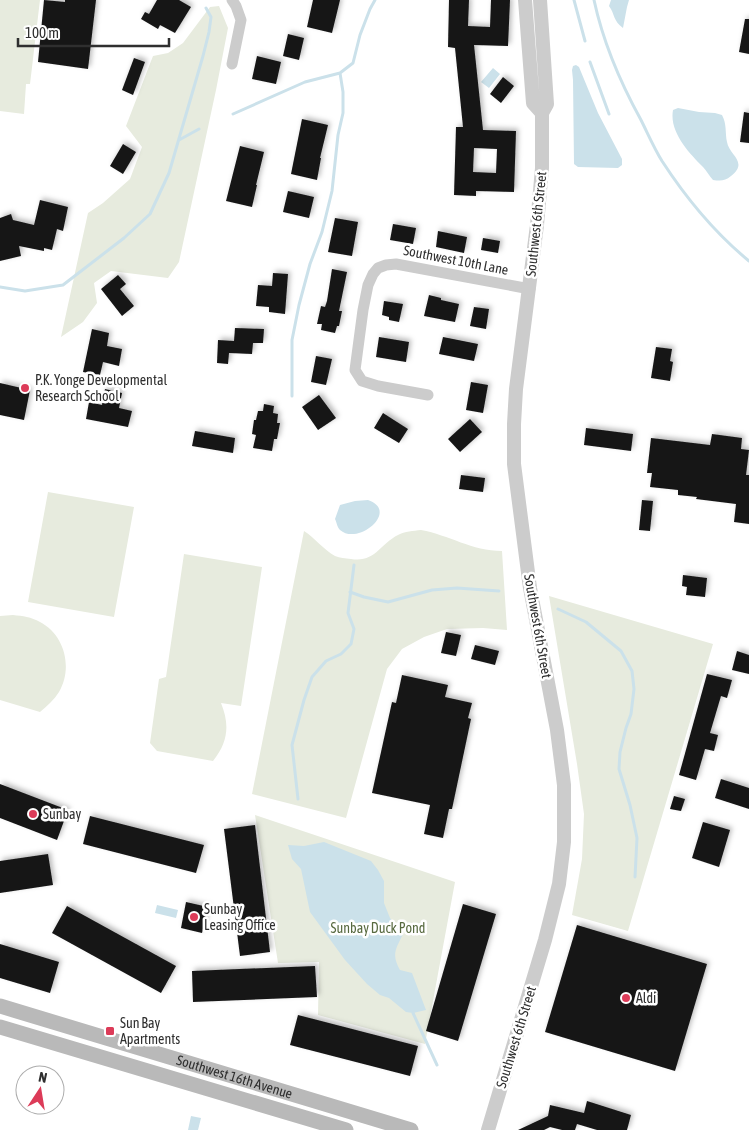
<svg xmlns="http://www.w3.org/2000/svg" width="749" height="1130" viewBox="0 0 749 1130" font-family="'Asap Condensed',sans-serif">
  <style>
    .green { fill: #e7ebde }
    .water { fill: #cbe1ea }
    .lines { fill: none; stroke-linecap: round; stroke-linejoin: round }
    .stream { stroke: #cbe1ea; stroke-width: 3 }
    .building { fill: #161616; fill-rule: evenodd; filter: url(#shadow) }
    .minor { stroke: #ccc; stroke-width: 11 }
    .tertiary { stroke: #ccc; stroke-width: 14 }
    .secondary { stroke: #b9b9b9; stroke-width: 15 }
    .poi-dot { fill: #dc3b58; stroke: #fff; stroke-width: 2 }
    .labels { text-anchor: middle; stroke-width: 5; stroke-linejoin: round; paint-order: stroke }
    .street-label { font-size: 14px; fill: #2f2f2f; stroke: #fff }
    .poi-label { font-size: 14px; fill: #2f2f2f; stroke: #fff; text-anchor: start }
    .park-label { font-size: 14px; fill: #57693f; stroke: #fff }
  </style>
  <defs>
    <filter id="shadow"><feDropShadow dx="2.5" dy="-2.5" stdDeviation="2.5" flood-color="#0004"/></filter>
  </defs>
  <rect width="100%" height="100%" fill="#fff"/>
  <path class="green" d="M0,0H40L30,84H26L24,114L0,111Z
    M219,6L228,28L216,90L179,262L168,278L111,271L94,283L97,303L83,322L61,337L88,213L103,203L130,179L142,147L126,126L153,56L168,53L183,43L210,7Z
    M48,492L134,507L114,617L28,602Z
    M421,530C449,535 472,551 502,551L507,630L483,628L447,629L424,637L402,649L387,669L346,818L252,794L304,531C315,538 324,550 335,556C340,558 345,558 351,559C375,563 380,544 398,535C405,531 413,531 421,530Z
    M184,554L262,567L241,706L221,703C230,725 228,742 213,761L157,751L150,743L159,679L166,677Z
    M549,596L713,644L628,931L572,915L582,859L584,814L577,764Z
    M13,615C23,616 31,617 40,622C65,635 73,668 59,692C54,700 47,706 40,712L0,700V616Z
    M255,815L455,882L425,1044L318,1015L319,962L278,963Z"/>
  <path class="water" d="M611,0H629L627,7L623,28C613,21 615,14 609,6Z
    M576,65L579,67L598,113L622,159V165L618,168L578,167L574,164L573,80L572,70L573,66Z
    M493,68L500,74L489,88L481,82Z
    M678,108L699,112L715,113L722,115C727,124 725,133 727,142C729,155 749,162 731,176C725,181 721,181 713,180C709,176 707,171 703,167C689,153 669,132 673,110Z
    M368,500C400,511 358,546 340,530C337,527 337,523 335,519L340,505L355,501Z
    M324,842L371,861L378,870L384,881V903L390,918L403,934C396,949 391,954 400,970L412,973L426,1010L413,1013L406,1012L389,998L380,995L367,984L345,960L310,912L301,869L292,859L288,845L304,846Z
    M157,905L178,910L176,918L155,913Z
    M191,1116L201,1118L198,1130H188Z"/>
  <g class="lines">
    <path class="stream" d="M574,0L585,41
      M594,0C603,42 620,82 641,120C648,134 654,148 662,161C686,198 715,233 749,261
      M590,62L609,114
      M233,114L305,82L340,73L353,63L360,35L370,9L375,0
      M179,140L199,129
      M0,287L25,291L63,285L124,238L150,214L169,173L203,56L209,32L211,17L206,8
      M292,396V340L299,305L310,264L322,232L332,191L338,135L343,113V92L340,73
      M350,592L364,597L388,602L432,590L457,588L499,591
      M558,609L586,622L621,651L632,671L634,689L631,714L626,728L620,752L619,769L630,805L637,838L635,877
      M298,799L292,745L304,700L312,677L326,661L341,654L351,644L354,629L348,613L354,565
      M413,1013L437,1065"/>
  </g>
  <path class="building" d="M44,0L65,2V0H96L88,69L38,62Z
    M157,0H179L191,7L175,33L160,25L158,29L141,19L145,12L149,14Z
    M313,0H340L332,33L307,27Z
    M449,0H469L468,26L490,27L491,0H510L508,46L474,45L483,130L516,131L514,192L476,191V196L454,195L456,127H463L455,48L448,47ZM474,148L497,149L496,173L473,172Z
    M745,19H749V54L739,52Z
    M288,34L304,38L299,60L283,56Z
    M257,56L281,62L276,84L252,79Z
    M134,58L145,62L133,95L122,90Z
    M503,77L514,86L501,103L490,94Z
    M744,112L749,113V143L740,142Z
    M302,119L328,125L320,158H321L317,180L291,174Z
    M123,144L136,152L123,174L110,166Z
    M240,146L264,152L256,185H257L252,207L226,201Z
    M288,191L314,197L309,218L283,212Z
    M40,200L68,207L63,231L57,229L52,250L44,248V251L19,246L21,256L0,261V218L11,214L13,220L34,225Z
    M335,218L358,222L352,256L328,252Z
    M393,224L416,228L413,244L390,240Z
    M438,231L467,237L464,253L436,247Z
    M483,238L500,241L498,253L481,250Z
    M332,269L347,272L339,311H342L339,326H337L335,333L321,330L322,324H317L321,306L325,307L327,301Z
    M273,273L288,274L285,314L269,312V307L256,306L258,285L272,286Z
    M118,275L126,284L120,289L134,306L122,316L101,289Z
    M429,295L441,298V300L459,304L455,322L424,316Z
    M384,301L403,304L399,322L389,320V317L382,315Z
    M474,307L489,309L486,329L470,326Z
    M235,328L264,329L263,343H253L252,354L229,353L228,364L217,363L218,340L234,341Z
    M92,329L109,333L107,346L122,349L119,366L103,362L100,375L83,372Z
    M379,337L409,342L406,362L376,357Z
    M443,337L478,344L474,361L439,354Z
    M656,347L672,349L670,361L673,362L670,381L651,378Z
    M316,356L332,359L326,385L311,382Z
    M471,382L488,385L483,413L466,410Z
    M0,383L30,390L24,420L0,415Z
    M105,389L122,393L119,408L132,411L128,427L86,419L89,402L102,405Z
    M319,395L336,418L318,430L302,407Z
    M264,404L274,406L273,413L278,414L277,423H280L277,439H274L272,451L253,448L256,435L252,434L254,420H256L258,411H263Z
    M383,413L408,429L399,443L374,428Z
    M470,419L482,432L460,452L448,439Z
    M586,428L633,434L631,451L584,445Z
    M195,431L235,438L233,453L192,446Z
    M712,434L742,438L741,449L749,450L746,475H749V524L734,522L736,504L696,499L697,497L678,495V490L650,487L652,473H647L651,438L710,445Z
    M461,475L485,478L483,492L459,489Z
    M642,500L653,501L650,531L639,530Z
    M683,575L707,578L705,597L686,595L687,587L682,586Z
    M446,632L461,635L456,656L441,653Z
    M475,645L499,651L495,665L471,659Z
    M737,651L749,655V674L732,670Z
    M707,674L732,680L727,698L721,696L710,733L718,735L714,751L705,749L696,780L679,775Z
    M402,675L448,685L445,697L472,703L468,718L471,719L452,809H449L443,838L424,834L430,805L372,793L392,702L396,703Z
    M721,779L749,788V809L715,798Z
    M0,784L68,810L57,840L0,818Z
    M674,796L685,799L681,811L670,809Z
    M90,816L204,845L196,873L83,844Z
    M703,822L730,830L719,867L692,858Z
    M255,825L270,952L240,956L224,829Z
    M48,854L53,885L0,893V861Z
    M186,902L208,907L202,933L181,928Z
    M463,904L496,914L458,1041L426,1031Z
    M67,906L176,966L161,993L52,933Z
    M577,925L707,964L675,1071L545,1032Z
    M0,944L59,962L50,993L0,978Z
    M315,966L317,997L193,1002L192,971Z
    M298,1015L418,1046L410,1076L290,1045Z
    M587,1101L631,1115L627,1130H597L577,1124L575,1130H562L550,1127L544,1130H518L548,1116L550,1105L584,1113Z"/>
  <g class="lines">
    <path class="minor" d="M232,64L241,20L236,6L232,0
      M428,395L378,386L362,381L355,370L363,310L368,285L373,274L378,268L386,265L396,264L530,289"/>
    <path class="tertiary" d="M525,0L533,103L542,113
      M488,1130L545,940L559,884L564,842V785L557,730L530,588L514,464V424L516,389L537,225L542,168V113L547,104L540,0"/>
    <g class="secondary">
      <path id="s1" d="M0,1006L411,1130"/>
      <path d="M0,1027L346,1130"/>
    </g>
  </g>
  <g class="poi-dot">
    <circle cx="25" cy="388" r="5"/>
    <circle cx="33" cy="814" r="5"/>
    <circle cx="194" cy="917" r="5"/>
    <circle cx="626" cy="998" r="5"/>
    <rect x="105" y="1026" width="10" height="10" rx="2.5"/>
  </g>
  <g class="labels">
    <g class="street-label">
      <text transform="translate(536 224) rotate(-84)" y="5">Southwest 6th Street</text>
      <text transform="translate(456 260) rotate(11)" y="5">Southwest 10th Lane</text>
      <text transform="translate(538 626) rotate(80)" y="5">Southwest 6th Street</text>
      <text transform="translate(516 1037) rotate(-73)" y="5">Southwest 6th Street</text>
      <text dy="5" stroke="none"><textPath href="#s1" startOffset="245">Southwest 16th Avenue</textPath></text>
    </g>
    <g class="poi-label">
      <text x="35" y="385">P.K. Yonge Developmental<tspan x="35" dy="16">Research School</tspan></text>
      <text x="43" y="819">Sunbay</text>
      <text x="204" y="914">Sunbay<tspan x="204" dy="16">Leasing Office</tspan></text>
      <text x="636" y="1003">Aldi</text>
      <text x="120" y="1028">Sun Bay<tspan x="120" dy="16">Apartments</tspan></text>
    </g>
    <g class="park-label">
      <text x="378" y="933">Sunbay Duck Pond</text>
    </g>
  </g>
  <g transform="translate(40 1090) rotate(12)"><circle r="24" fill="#ffffff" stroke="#acacac"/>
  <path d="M0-4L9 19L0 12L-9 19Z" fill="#dc3b58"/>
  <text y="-8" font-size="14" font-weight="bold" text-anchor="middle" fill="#2f2f2f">N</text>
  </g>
  <path d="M18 38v8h151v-8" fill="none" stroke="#2f2f2f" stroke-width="2.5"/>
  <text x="25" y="38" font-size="15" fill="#2f2f2f" stroke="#ffffff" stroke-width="4" paint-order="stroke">100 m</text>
</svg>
